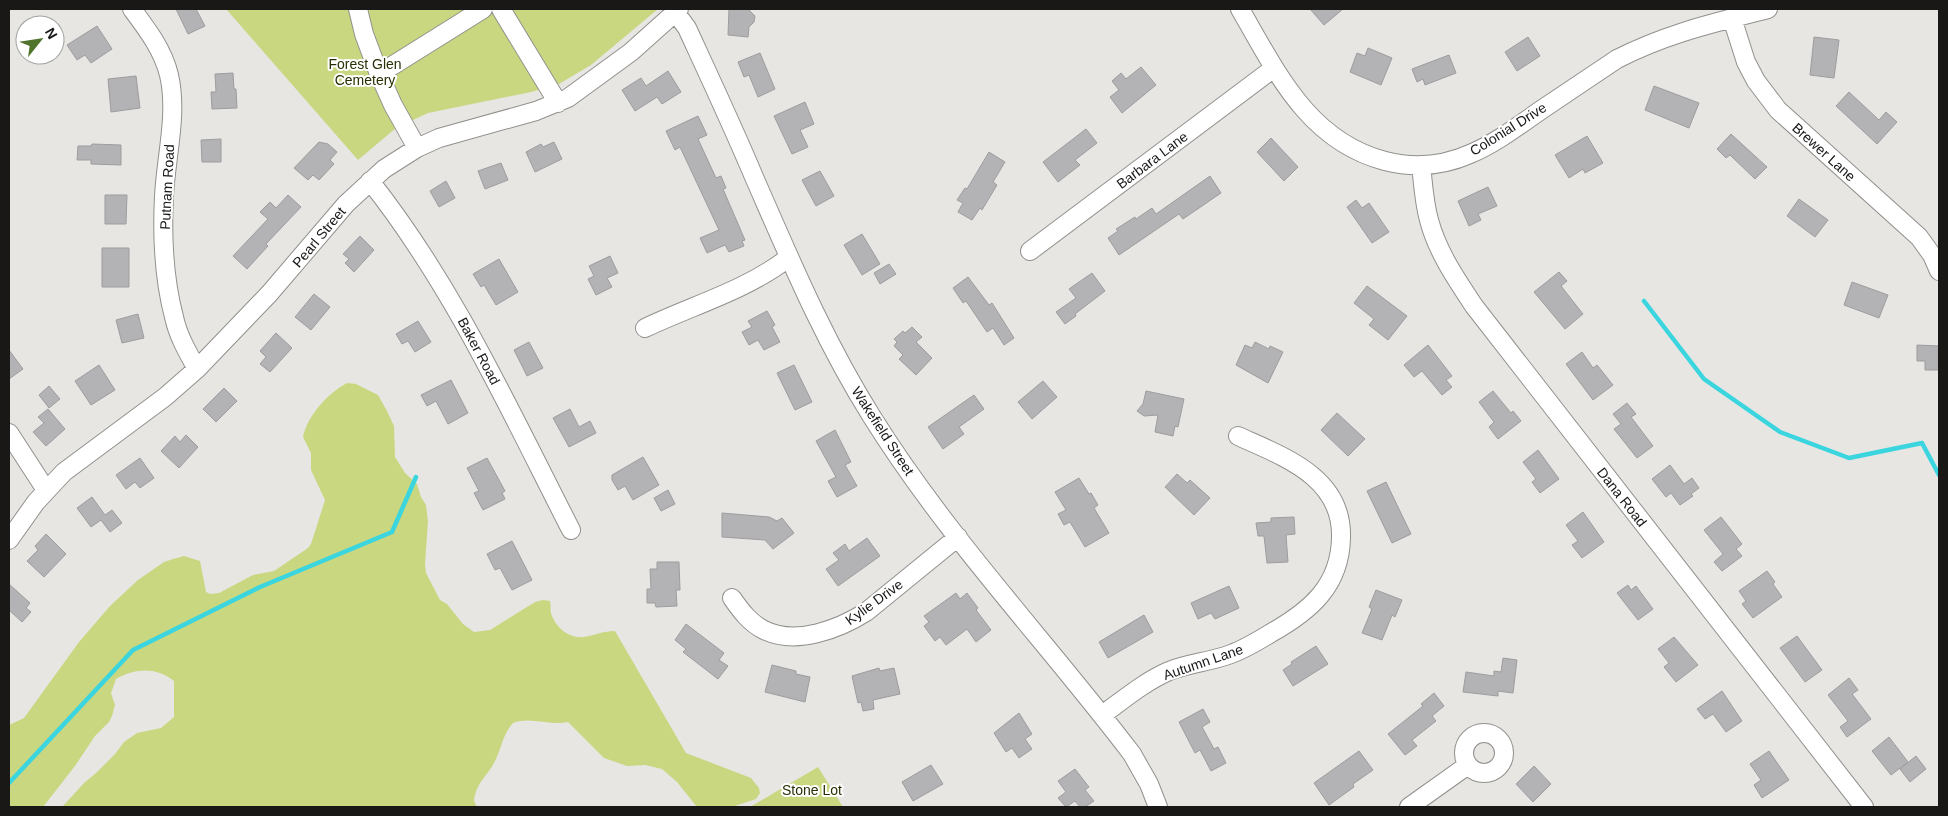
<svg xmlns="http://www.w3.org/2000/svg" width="1948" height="816" viewBox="0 0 1948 816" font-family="Helvetica,sans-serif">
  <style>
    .green { fill: #c9d780 }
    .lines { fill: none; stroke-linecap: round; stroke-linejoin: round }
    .stream { stroke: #3ad5de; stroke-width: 4.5 }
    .building { fill: #b3b3b6; stroke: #9d9da0 }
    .minor-casing { stroke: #91908d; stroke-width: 20 }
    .minor { stroke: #fff; stroke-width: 18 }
    .labels { text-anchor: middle; stroke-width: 4; stroke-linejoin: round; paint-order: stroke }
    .park-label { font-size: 14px; fill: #292e03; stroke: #fff }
    .street-label { font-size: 14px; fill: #191817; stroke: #fff }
  </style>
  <rect width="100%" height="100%" fill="#e8e6e3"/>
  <path class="green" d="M226,9H658L591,65L559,84L531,92L428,113L396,128L358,160Z
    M347,383L356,384L378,395L387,411L394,426L395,457L405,473L417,484L421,497L426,505L428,521L425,564L426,573L440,600L447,604L463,624L474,632L490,630L535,602L543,600L550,601C551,605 550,609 551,613C555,627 569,639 584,637C595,635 604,631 615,631L686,753L751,778L759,788L760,793L756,799L732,807H697L677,782L662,769L645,765L627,766L604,758L568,722C550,726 530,716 513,723C503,734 502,746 496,759C489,775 476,782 474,801L477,807H62L85,782L95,774L115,754L124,742L137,733L161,728L174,717V681C156,667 136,668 116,679L111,693L115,705L112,716L109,722L95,736L75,766L43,807H9V725L24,718L79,642L110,606L138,580L164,562L173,559L184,556L200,561L206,592L210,594L219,593L253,575L274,571L308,548L311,544L325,500L311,470V453L303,437C308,415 327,394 347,383Z
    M818,767L843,807H750Z"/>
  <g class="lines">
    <path class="stream" d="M1644,301L1704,379L1780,432L1849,458L1922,443L1939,475
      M9,783L133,650L260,587L392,532L416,477"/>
  </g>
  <path class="building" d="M176,9H196L205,26L188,34Z
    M729,9H748L755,16L754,22L749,27L748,37L728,35Z
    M1310,9H1343L1324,25Z
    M97,26L112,49L91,63L85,55L77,60L67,45Z
    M1528,37L1540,56L1517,71L1505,52Z
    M1814,37L1839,40L1834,78L1810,75Z
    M1368,48L1392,58L1381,85L1350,72L1357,53L1365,56Z
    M760,53L775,89L758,97L749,75L744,77L738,62Z
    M1449,55L1456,73L1425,85L1423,79L1417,82L1412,69Z
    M1141,67L1156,85L1122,113L1110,97L1119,90L1112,81L1121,73L1126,79Z
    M668,71L681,92L662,104L657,97L635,111L622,90L641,78L646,86Z
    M233,73L234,89H236L237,108L212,109L211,92H216L215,74Z
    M136,76L140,108L111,112L108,79Z
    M1654,86L1699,103L1689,128L1645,110Z
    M1849,92L1879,120L1886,112L1897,122L1877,144L1836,106Z
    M805,102L814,124L800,130L808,147L792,154L774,116Z
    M698,116L707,135L698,139L716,178L721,176L726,188L723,189L745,240L742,241L744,246L729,252L725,245L707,253L700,238L719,230L680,147L675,150L666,131Z
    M1086,129L1097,143L1075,160L1080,165L1058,182L1043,162Z
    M1731,134L1767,167L1755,179L1730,155L1726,158L1717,149Z
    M1587,136L1603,163L1585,173L1583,169L1569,178L1555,155Z
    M1271,138L1298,167L1284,181L1257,152Z
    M221,139V162H202L201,140Z
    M319,142L328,144L337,152L330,160L334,164L319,180L313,175L308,180L294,168Z
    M554,142L562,159L535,172L526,152L541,144L543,147Z
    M92,144L121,145V165L91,164V160H77L78,146H91Z
    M989,152L1005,162L993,182L997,185L982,210L980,208L972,220L958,212L963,203L957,200L965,188L967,189Z
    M501,163L508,180L485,189L478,171Z
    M820,171L834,196L816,206L802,180Z
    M1210,176L1221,193L1183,219L1179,214L1119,255L1108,238L1118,231L1116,229L1135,217L1136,219L1152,208L1156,214Z
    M446,181L455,198L439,207L430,191Z
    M1488,187L1497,206L1478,214L1481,220L1469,226L1458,201Z
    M105,195H127L126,224H105Z
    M288,195L301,207L266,244L268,246L247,269L233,256L268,219L260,212L270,202L276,208Z
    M1799,199L1828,220L1815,237L1787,216Z
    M1356,200L1362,208L1369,203L1389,232L1372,243L1347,207Z
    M862,234L880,264L862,275L844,245Z
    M360,236L374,250L354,272L345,263L349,259L343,254Z
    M102,248H129V287H102Z
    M610,256L618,273L607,278L612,287L596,295L588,279L594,276L589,266Z
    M499,259L518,292L496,305L484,285L481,287L473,274Z
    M889,264L896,274L880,284L874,273Z
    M1559,272L1567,281L1561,286L1583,314L1565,329L1534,292Z
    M1092,273L1105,291L1075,314L1076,316L1065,324L1056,312L1076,298L1069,289Z
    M968,277L989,305L992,303L1014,338L1004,345L993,328L987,332L966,301L963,303L953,288Z
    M1852,282L1888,295L1879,318L1844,305Z
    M1367,286L1407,316L1388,340L1369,325L1374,319L1354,303Z
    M314,294L330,307L311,330L295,317Z
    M767,311L775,325L772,327L780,342L764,350L758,340L749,345L742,332L752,327L748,321Z
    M138,314L144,338L122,343L116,320Z
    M418,321L431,342L415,352L408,341L402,344L396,334Z
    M912,327L922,337L916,342L932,358L916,375L899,359L903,355L894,346L897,342L894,339L903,331L905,333Z
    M276,333L292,348L270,372L260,364L266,357L260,351Z
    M529,342L543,368L527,376L514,350Z
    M1255,342L1269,349L1270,346L1283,352L1268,383L1236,365L1245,345L1252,348Z
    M1428,345L1452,376L1446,380L1452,387L1442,395L1422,371L1414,377L1404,365Z
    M1917,345L1939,346V370H1925V361H1917Z
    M9,350L23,369L9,379Z
    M1582,352L1593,368L1597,365L1613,385L1593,400L1566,364Z
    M99,365L115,390L91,405L75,381Z
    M794,365L812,402L795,410L777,373Z
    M451,380L468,413L448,424L436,401L427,406L421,395Z
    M1043,381L1057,397L1032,419L1018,402Z
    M49,386L60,399L49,408L39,395Z
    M224,388L237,401L216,422L203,409Z
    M1146,391L1184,399L1178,427L1175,426L1173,436L1155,432L1158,415L1144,416L1137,411L1143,404Z
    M1493,391L1511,413L1513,411L1521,421L1498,439L1489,427L1494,422L1479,402Z
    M974,395L984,409L959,427L964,434L943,449L928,427Z
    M1627,403L1636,414L1631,417L1653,446L1637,458L1614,429L1621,424L1613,414Z
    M48,409L65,429L46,446L33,432L44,423L38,417Z
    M570,409L579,427L590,421L596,433L569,447L553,418Z
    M1337,413L1365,439L1348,456L1321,430Z
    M835,430L851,462L845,465L857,486L837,497L828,481L836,477L816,441Z
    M186,435L198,447L179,468L161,451L175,436L180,442Z
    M1538,450L1559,479L1540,493L1532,482L1536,479L1523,462Z
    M643,457L659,485L633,500L625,486L618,490L612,480V475Z
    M140,458L154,478L140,488L135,482L126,489L116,475Z
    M487,458L505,491L502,493L505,499L483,510L474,493L479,491L467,468Z
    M1670,465L1684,484L1692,478L1699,488L1691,494L1693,496L1680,505L1671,493L1666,497L1652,479Z
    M1177,474L1187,483L1190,480L1210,498L1194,515L1165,487Z
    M1079,478L1089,494L1091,493L1098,505L1094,508L1109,533L1085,547L1070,522L1064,525L1058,514L1066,510L1055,492Z
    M1386,482L1411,534L1392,543L1367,491Z
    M668,490L675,504L661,511L654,498Z
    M92,497L105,515L112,510L122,523L110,532L101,520L91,527L77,508Z
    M1583,512L1604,542L1582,558L1572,545L1578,541L1566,525Z
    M722,513L769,517L777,521L782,518L794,533L773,549L765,540L722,537Z
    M1294,517L1295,534L1286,535L1288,562L1267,563L1264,536H1258L1256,523L1271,522V518Z
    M1721,517L1742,544L1736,549L1742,556L1722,571L1714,562L1723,554L1704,530Z
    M46,534L66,554L44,577L27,561L38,550L35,546Z
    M867,538L880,556L838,586L826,569L839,560L833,553L845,544L849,551Z
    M512,541L532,580L512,590L500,568L495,570L487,554Z
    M657,562H679L680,590H676L677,606L656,607L655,603H647V589H651L650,569H657Z
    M1767,571L1775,582L1773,584L1782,597L1753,618L1742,604L1746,601L1739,591Z
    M9,584L30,603L26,608L31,612L22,622L9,610Z
    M1628,585L1631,590L1636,586L1653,609L1638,620L1617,593Z
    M1229,586L1239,608L1215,619L1211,613L1198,619L1191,603Z
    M1376,590L1402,600L1395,617L1392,615L1382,640L1362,633L1372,609L1369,607Z
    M956,593L960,599L967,593L978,608L976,610L991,630L976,642L967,629L946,645L940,637L935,641L924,626L929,622L924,616Z
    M1144,615L1153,632L1108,658L1099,642Z
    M686,624L724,653L719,660L728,666L718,679L683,652L686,649L675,640Z
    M1797,636L1822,670L1805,682L1780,648Z
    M1674,637L1698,665L1676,682L1664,667L1669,663L1658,649Z
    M1316,646L1328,664L1293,686L1283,670L1292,664L1291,662Z
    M1503,658L1517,660L1513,693L1498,691V696L1463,692L1466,672L1494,676V671L1501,672Z
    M772,665L796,671V674L810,677L805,702L765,692Z
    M879,668L880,671L894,668L900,694L873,700L874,709L863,711L861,702L858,703L852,676Z
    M1849,678L1858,690L1852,694L1871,719L1847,737L1840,727L1848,721L1828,695Z
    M1722,691L1742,721L1726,732L1713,714L1705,719L1697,709Z
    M1434,693L1444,706L1432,716L1436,721L1412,740L1417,746L1405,755L1388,734L1423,706L1421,704Z
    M1203,709L1210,722L1202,727L1214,749L1218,747L1226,763L1211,771L1200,750L1195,753L1179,722Z
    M1019,713L1032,734L1025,739L1032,749L1019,758L1012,748L1006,752L994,733Z
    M1889,737L1908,762L1891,775L1872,751Z
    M1359,751L1373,770L1353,784L1354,787L1329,805L1314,783Z
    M1769,751L1789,780L1762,798L1754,785L1761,780L1750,764Z
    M1916,756L1926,769L1910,782L1900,769Z
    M931,765L943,784L913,801L902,782Z
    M1534,766L1551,784L1533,802L1516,784Z
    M1075,769L1089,787L1085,790L1094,801L1085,807H1080L1075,801L1066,807L1058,798L1066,792L1058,781Z"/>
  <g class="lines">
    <g class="minor-casing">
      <path id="minor" d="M132,9C147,29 163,50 169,75C178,114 166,156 164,196C162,235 164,279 174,317C178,336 188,353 197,369
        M358,9L364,34L379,74L483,9
        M501,9L558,103
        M673,9L687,28C710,78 733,127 754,177C790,259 824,341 872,417C947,537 1046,641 1132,754L1149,784L1158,807
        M1240,9C1276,71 1308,141 1385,161C1413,168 1443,166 1470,154C1496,143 1518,126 1541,110C1566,93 1592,76 1617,59C1668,33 1714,23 1768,9
        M1732,18L1746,62L1756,81L1778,110L1919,237L1932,255L1939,271
        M379,74L393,105L417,148
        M1421,165C1423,183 1424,202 1429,220C1437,251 1456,279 1474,306L1864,807
        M370,181C454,287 510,411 571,530
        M1030,251L1274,68
        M645,328C693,305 745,291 788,258
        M9,433L46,490
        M9,540L36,502L64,472L165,397L197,369L269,294L346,204L384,169L417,148L439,138L536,111L568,98L631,52L679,9
        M732,598C741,611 750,623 764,630C796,646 839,629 866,612L958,537
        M1102,715C1123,700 1144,682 1169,671C1189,663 1210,662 1231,654C1245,649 1258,641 1271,633C1310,611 1340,586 1341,538C1343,477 1284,457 1238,436
        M1464 753a20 20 0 1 1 40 0a20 20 0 1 1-40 0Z
        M1409,807L1468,765"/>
    </g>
    <use href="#minor" class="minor"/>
  </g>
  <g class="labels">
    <g class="park-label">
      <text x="365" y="69">Forest Glen<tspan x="365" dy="16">Cemetery</tspan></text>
      <text x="812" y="795">Stone Lot</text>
    </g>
    <g class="street-label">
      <text transform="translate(1508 129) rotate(-32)" y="5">Colonial Drive</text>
      <text transform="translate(1824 152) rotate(42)" y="5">Brewer Lane</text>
      <text transform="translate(1152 160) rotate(-37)" y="5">Barbara Lane</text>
      <text transform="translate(167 187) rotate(-87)" y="5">Putnam Road</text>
      <text transform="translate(319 237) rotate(-50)" y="5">Pearl Street</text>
      <text transform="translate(479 351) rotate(62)" y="5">Baker Road</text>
      <text transform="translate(883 431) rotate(57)" y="5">Wakefield Street</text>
      <text transform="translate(1622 497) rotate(52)" y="5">Dana Road</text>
      <text transform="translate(874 602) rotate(-36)" y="5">Kylie Drive</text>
      <text transform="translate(1203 662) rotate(-19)" y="5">Autumn Lane</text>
    </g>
  </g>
  <rect width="1948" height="816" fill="none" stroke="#191817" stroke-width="20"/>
  <g transform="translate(40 40) rotate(60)"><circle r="24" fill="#ffffff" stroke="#a3a3a2"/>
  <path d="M0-4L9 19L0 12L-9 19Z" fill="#51742c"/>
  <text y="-8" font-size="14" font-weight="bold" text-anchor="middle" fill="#191817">N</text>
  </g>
</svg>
